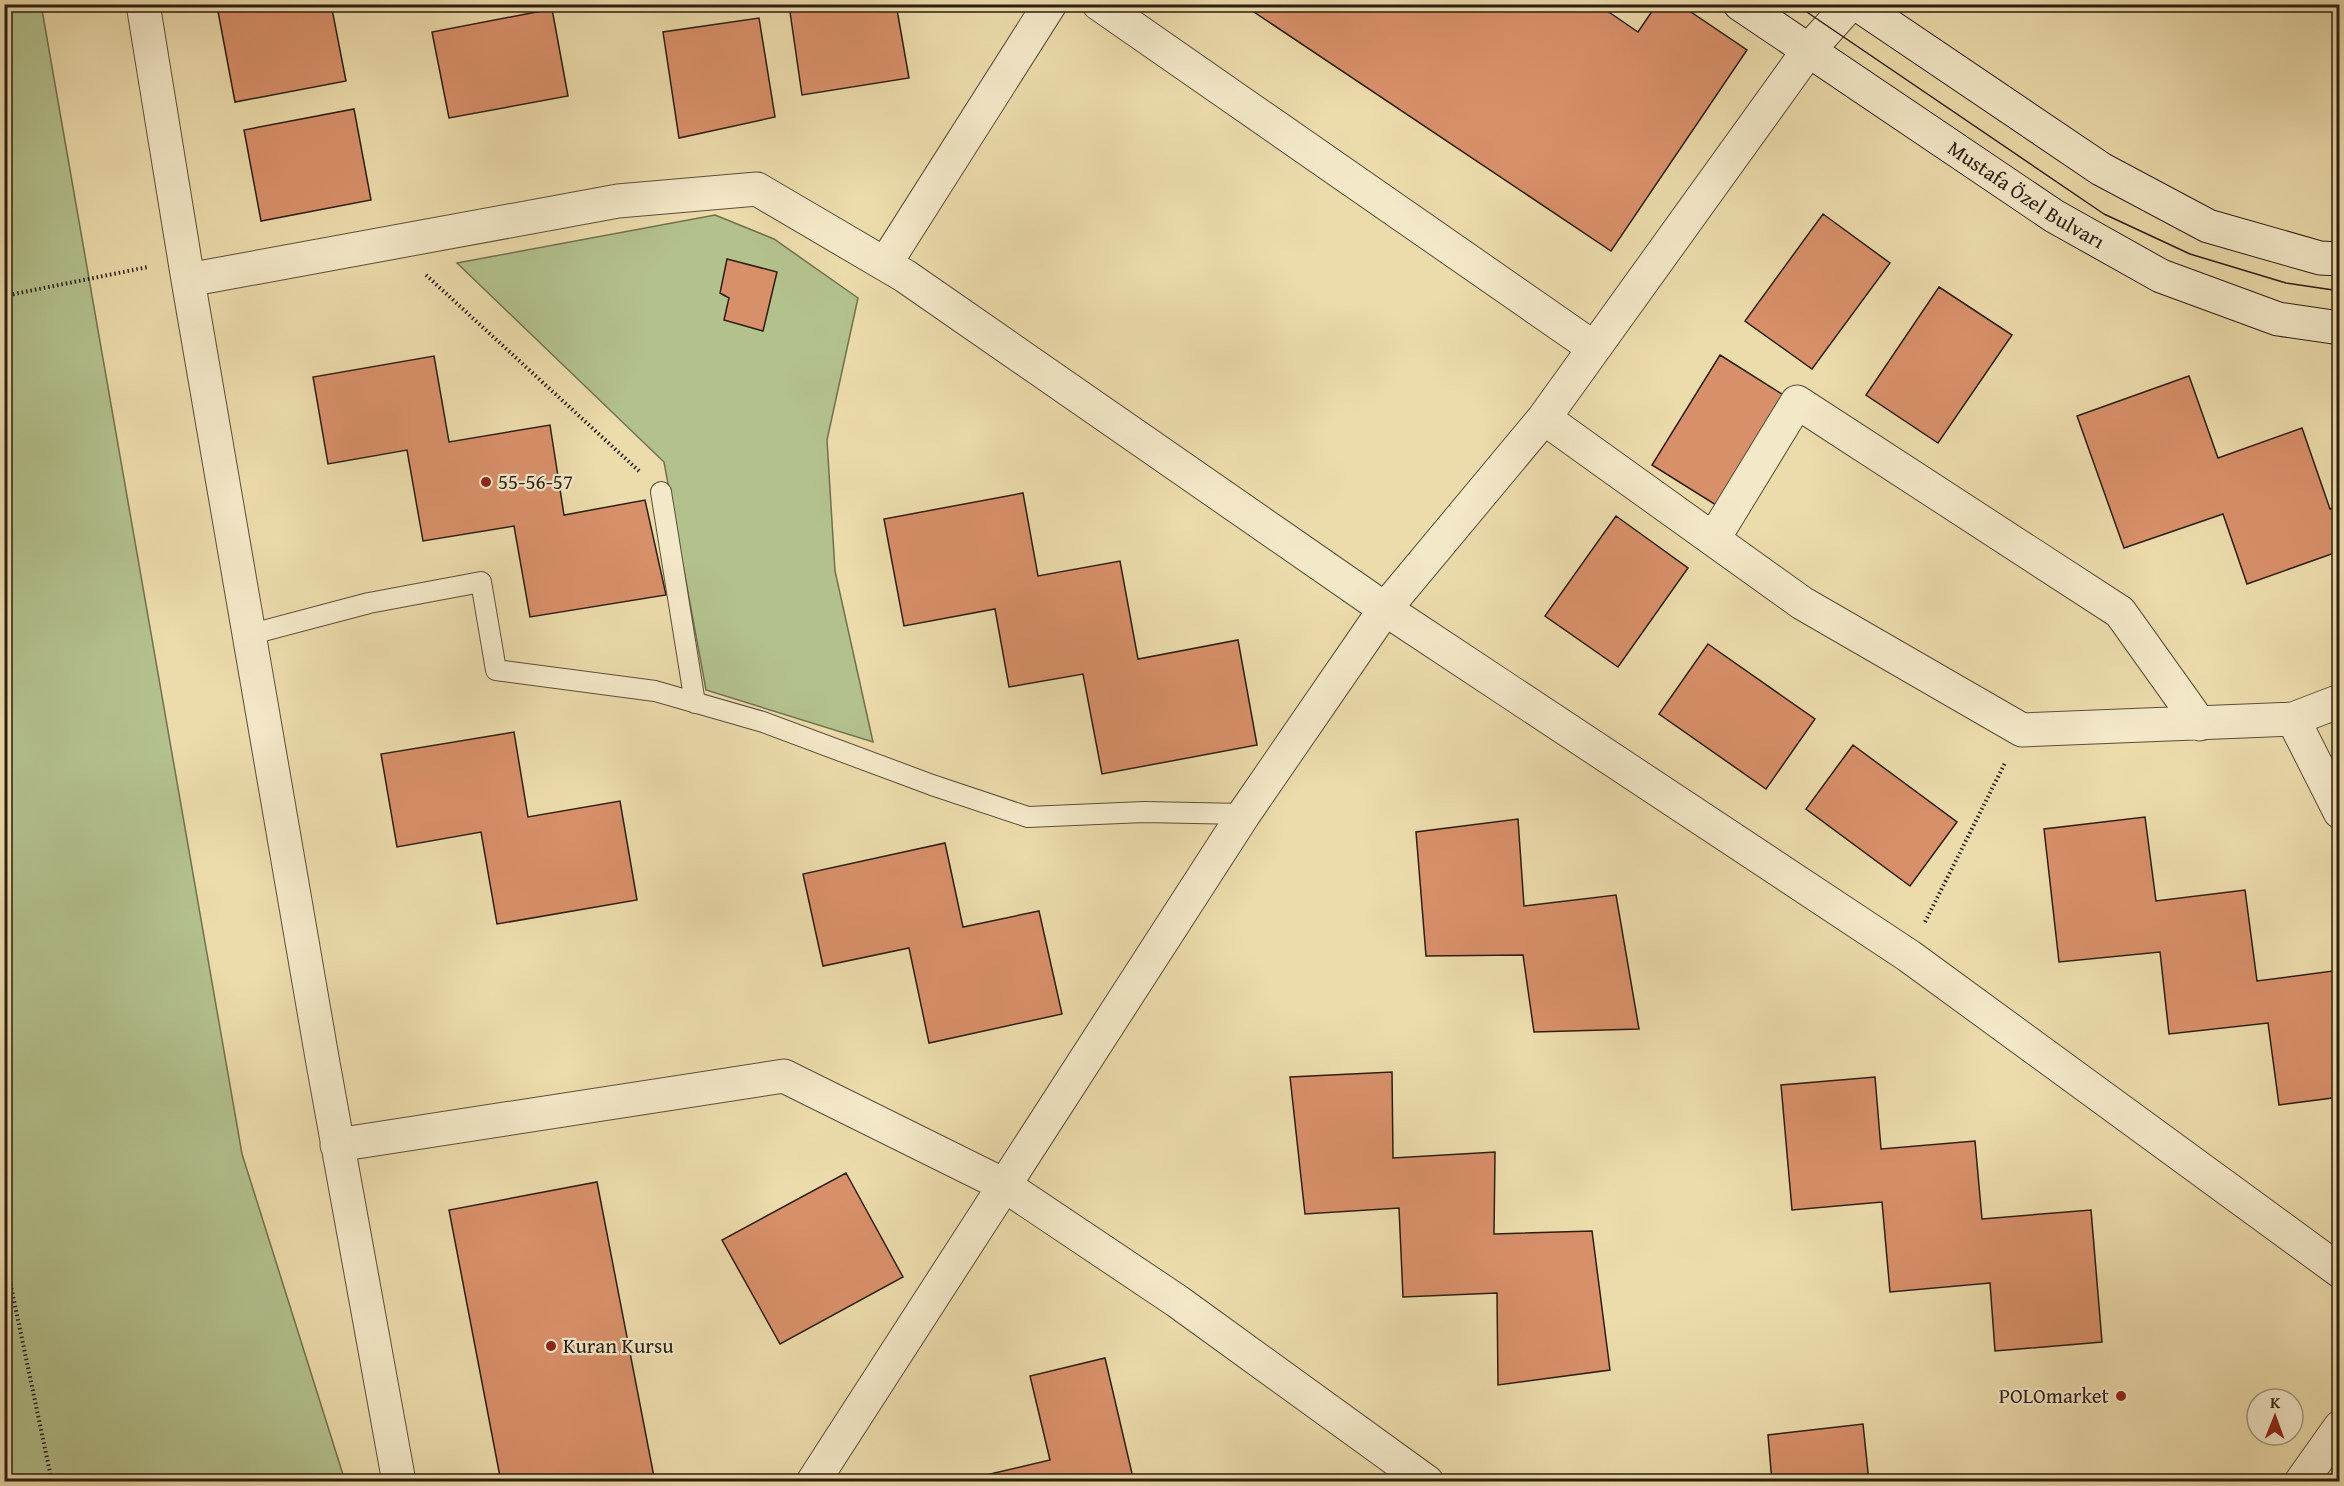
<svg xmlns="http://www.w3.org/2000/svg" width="2344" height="1486" viewBox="0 0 2344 1486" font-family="'Gentium Book Plus',serif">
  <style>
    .green { fill: #b3c18d; stroke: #70704f; stroke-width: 1.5 }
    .building { fill: #d8906a; stroke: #2c1e11; stroke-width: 1.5 }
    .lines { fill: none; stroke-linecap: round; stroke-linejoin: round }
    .lane-casing { stroke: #5c4d38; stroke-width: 22 }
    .street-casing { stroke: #5c4d38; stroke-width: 35 }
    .secondary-casing { stroke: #2c1e11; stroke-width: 35 }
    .path { stroke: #2c1e11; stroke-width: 4; stroke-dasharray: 1.5 3; stroke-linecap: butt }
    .lane { stroke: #f3e8c8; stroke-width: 20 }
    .street { stroke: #f3e8c8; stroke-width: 33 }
    .secondary { stroke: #f3e8c8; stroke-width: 33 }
    .tram { stroke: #2c1e11; stroke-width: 1.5 }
    .poi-dot { fill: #8f2418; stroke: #f3e8c8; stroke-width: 2 }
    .labels { text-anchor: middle; stroke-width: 4.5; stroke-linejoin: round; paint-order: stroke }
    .street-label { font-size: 21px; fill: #2c1e11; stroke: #f3e8c8 }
    .poi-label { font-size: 21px; fill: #2c1e11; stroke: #f3e8c8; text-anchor: start }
  </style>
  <rect width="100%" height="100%" fill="#ecdbab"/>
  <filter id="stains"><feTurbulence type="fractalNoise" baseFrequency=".00333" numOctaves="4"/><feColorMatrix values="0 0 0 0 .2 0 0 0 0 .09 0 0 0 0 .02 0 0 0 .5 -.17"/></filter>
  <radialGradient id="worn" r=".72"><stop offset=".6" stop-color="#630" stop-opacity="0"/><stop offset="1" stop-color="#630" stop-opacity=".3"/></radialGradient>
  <path class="green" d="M41,4L242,1154L345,1481H5L4,5Z
    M715,215L774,239L858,298L827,440L835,571L873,742L706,690L664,462L457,263Z"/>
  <path class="building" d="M227,4H331L346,81L235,102L217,6Z
    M896,4L909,78L802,95L789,5Z
    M1242,4H1597L1638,32L1657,4H1679L1747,50L1611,251Z
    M552,9L568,96L449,118L432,32Z
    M759,18L775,117L679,138L663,32Z
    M354,109L371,200L261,221L244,130Z
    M1823,214L1890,263L1812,369L1745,321Z
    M727,259L777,272L763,331L724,320L729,298L720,293Z
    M1939,287L2012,335L1938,443L1866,395Z
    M1720,355L1793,401L1724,510L1652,465Z
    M434,356L449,442L550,425L564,515L645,500L666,595L530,617L514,526L423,541L407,450L328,464L313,377Z
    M2189,376L2218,458L2302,428L2330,509L2340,505V551L2247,584L2223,514L2124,548L2077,416Z
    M1023,493L1038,576L1120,561L1138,659L1238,640L1257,745L1102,774L1083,674L1009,687L995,609L904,626L884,519Z
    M1616,516L1688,568L1618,667L1545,616Z
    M1708,644L1815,719L1766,789L1659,714Z
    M514,732L528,817L620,801L637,900L497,924L481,832L397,847L381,754Z
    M1853,745L1957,822L1910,886L1806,809Z
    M2145,817L2156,901L2245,890L2257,981L2340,970V1097L2279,1105L2268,1023L2169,1034L2160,952L2059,962L2044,829Z
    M1518,819L1524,906L1616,895L1639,1029L1534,1032L1523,955L1426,956L1416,832Z
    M945,843L963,927L1039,911L1062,1014L929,1043L909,948L823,966L803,874Z
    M1392,1072L1393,1158L1495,1152L1494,1234L1592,1231L1610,1370L1498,1385L1497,1293L1403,1297L1399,1208L1305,1214L1290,1077Z
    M1875,1077L1881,1149L1975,1141L1982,1219L2091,1210L2102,1342L1995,1351L1990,1283L1890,1292L1882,1202L1792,1210L1781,1085Z
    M846,1173L903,1277L780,1344L722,1240Z
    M597,1182L655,1482H501L449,1210Z
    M1105,1358L1134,1482H956L1050,1460L1030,1376Z
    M1863,1424L1869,1482H1772L1768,1435Z"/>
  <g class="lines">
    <g class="lane-casing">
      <path id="lane" d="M661,492L695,703
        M248,635L369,603L481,582L496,670L655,691L763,722L932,785L1028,817L1144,812L1244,814"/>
    </g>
    <g class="street-casing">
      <path id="street" d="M143,4L188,280
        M1099,4L1594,348
        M885,264L1050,4
        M1544,418L1802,603L2022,730L2293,719L2340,701
        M1714,538L1797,402L2120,612L2200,724
        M2293,719L2340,812
        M337,1145L784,1076L1004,1185L1177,1301L1427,1482
        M399,1482C325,1082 255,681 188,280L618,201L757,189L905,276L1385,609L1909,956L2340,1271
        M813,1482L1244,814L1385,609L1544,418L1808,51L1850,4
        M2301,1482L2340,1427"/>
    </g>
    <g class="secondary-casing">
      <g id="secondary">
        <path id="s1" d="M1740,4L2054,216L2161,276L2278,319L2340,328"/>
        <path d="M1857,4L2101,169L2208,226L2320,258L2340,259"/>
      </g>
    </g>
    <path class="path" d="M426,275L639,471
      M4,296L148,267
      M1925,922L2005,763
      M4,1253L52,1482"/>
    <use href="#lane" class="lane"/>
    <use href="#street" class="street"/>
    <use href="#secondary" class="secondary"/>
    <path class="tram" d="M1795,4L2104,214L2190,254L2286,283L2340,291"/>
  </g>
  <g class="poi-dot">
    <circle cx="486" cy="482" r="6"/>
    <circle cx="551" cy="1346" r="6"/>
    <circle cx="2121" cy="1396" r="6"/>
  </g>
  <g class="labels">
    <g class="street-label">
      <text dy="7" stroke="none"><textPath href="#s1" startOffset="344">Mustafa Özel Bulvarı</textPath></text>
    </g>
    <g class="poi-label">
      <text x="498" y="489">55-56-57</text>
      <text x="563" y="1353">Kuran Kursu</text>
      <text x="2109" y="1403" text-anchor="end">POLOmarket</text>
    </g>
  </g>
  <rect width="2344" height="1486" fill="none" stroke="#ecdbab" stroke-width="24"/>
  <rect x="6" y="6" width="2332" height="1474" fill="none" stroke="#2c1e11" stroke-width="3"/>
  <rect x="12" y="12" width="2320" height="1462" fill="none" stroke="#2c1e11" stroke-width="1.5"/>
  <g transform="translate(2275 1417) rotate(1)"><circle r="28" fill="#f3e8c8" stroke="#a3977f" stroke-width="1.5"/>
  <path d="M0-4.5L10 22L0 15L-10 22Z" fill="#8f2418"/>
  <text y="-9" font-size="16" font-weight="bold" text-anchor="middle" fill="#2c1e11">K</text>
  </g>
  <rect width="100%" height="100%" filter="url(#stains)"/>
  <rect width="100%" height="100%" fill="url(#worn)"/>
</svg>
